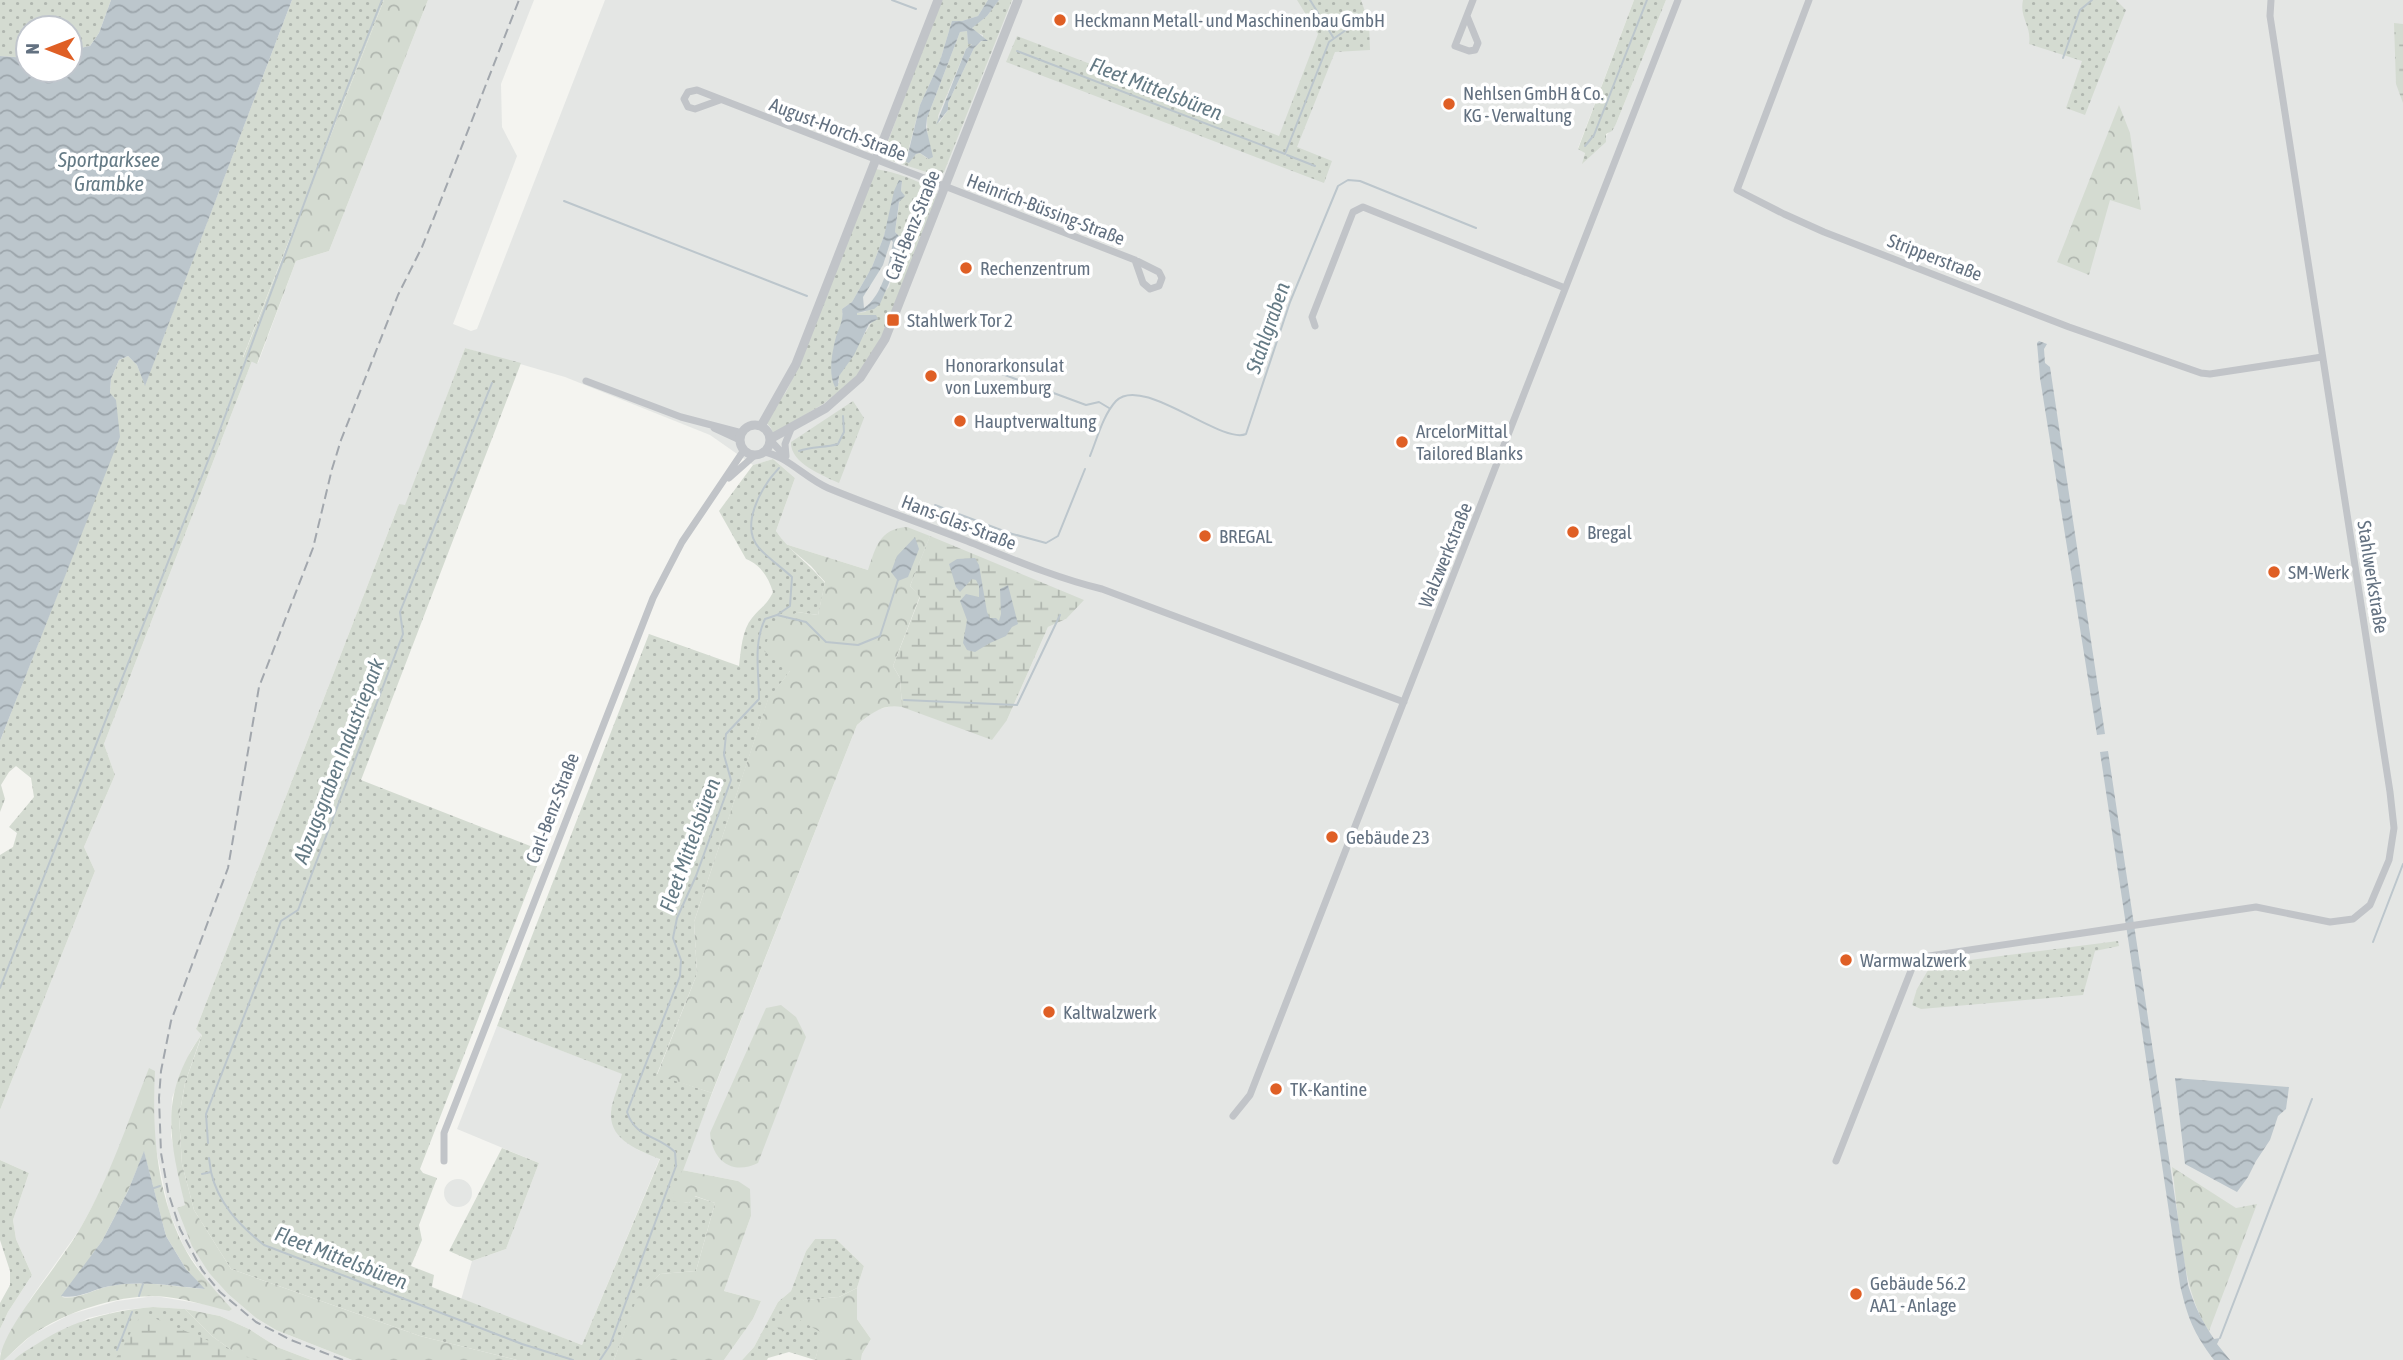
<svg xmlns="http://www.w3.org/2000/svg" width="2403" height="1360" viewBox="0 0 2403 1360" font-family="'Asap Condensed',sans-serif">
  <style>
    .built { fill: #e4e6e4 }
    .grass { fill: url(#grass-dots); fill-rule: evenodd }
    .forest { fill: url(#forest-crowns); fill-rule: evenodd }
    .wetland { fill: url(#wetland-marsh) }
    .water { fill: url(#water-waves); fill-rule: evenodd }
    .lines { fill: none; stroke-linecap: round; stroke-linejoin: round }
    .stream { stroke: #bcc6cc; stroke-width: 2 }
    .minor { stroke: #c1c4c8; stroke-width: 7 }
    .tertiary { stroke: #c1c4c8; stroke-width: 9 }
    .rail { stroke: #a2a7ad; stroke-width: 2; stroke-dasharray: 10 5; stroke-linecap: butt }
    .poi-dot { fill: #df5f25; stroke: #fff; stroke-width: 2.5 }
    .labels { text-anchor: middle; stroke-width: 7; stroke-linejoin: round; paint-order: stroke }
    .poi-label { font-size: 19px; fill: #637181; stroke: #fff; text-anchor: start }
    .street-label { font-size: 19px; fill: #637181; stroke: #fff }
    .water-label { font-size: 21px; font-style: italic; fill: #647a85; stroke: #fff }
  </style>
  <defs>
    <pattern id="grass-dots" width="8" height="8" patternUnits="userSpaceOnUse" patternTransform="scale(1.75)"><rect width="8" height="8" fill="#d4dbd1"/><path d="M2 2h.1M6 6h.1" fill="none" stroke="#b0b6af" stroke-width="1.8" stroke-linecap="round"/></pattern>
    <pattern id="forest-crowns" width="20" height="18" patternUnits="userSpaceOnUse" patternTransform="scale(1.75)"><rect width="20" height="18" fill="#d4dbd1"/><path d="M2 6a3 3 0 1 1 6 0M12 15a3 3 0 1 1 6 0" fill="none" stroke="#b0b6af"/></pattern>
    <pattern id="wetland-marsh" width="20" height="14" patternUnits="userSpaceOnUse" patternTransform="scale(1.75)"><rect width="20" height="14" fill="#d4dbd1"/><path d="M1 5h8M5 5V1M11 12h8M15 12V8" fill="none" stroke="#b0b6af"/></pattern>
    <pattern id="water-waves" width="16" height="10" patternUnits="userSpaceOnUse" patternTransform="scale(1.75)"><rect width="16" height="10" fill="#bcc6cc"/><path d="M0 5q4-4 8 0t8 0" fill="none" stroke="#9ca5ab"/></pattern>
  </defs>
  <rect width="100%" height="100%" fill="#f4f4f0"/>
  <path class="built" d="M428,0H534L501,84L502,127L517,156L453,324L471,331L477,329L605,0H1634L1578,148L1585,152L1583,163L1616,124L1666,0H2403V1360H861L862,1354L871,1339L857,1319V1288L864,1266L836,1239H815L806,1251L791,1291L778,1302L754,1347L742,1360H724L753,1319L761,1301L724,1291L751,1216L738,1181L682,1170L857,725L876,710L896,705L911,709L1007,720L1048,627L1066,619L868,570L785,544L776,531L795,478L773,459L753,465L710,435L565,377L465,348L405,506L399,504L196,1029L202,1034L191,1050L172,1098L171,1135L185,1205L178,1208L209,1273L228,1294L256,1318L276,1330L352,1360H311L277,1347L249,1329L220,1316L185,1309L153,1307L123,1310L88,1318L14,1360H4L33,1334L71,1314L117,1301L155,1296L232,1309L208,1283L184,1247L169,1211L155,1144L153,1110L100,1192L80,1229L31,1298L0,1354V1329L8,1312L32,1275L16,1239L13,1220L29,1173L0,1160V1110L95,871L84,847L115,775L104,744L252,361L258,363L296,261L329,251Z
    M497,1026L623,1074L611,1111L638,1150L660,1158L582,1345L461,1300L472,1261L506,1249L539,1163L457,1129Z
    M444 1193a14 14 0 1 1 28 0a14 14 0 1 1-28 0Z"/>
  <path class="grass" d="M0,0H111L99,33L90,46L70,50V28H28V58L0,56Z
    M292,0H384L243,357L252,361L104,744L115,775L84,847L95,871L0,1110V855L13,847L17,833L9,827L34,797L31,778L16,766L9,772L1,785L5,799L0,812V741L85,524L110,393L111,379L119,360L128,356L137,365L145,385Z
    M941,0H988L978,16L962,21H952L940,61L920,105L906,159L910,161L916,154L920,153L928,159L927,118L960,32L967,31L968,43H973L966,49L938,116L939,123L948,110V103L974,48L983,40V35L975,32L972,27L987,16L999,0H1012L944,172L939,176L889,160L884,152Z
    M1297,0H1361L1369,23L1370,50L1335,52L1297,147L1332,161L1324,183L1006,62L1017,36L1279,136L1318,34Z
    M1634,0H1666L1616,124L1612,131L1606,134V142L1582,164L1585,153L1578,149Z
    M2023,0H2116L2126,10L2085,115L2066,108L2082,61L2029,44C2032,26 2019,18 2023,0Z
    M876,169C894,172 924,181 937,194L933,206L882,336L859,373L843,389L823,404L773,434L771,428L765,421L786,392L801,361ZM900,180L902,184L895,232L905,242V246L898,258L889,287L865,312L857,313V315H876L839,376V383L834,384L833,350L843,318L842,309L852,302L872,267L884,236Z
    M465,348L521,363L361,780L543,851L420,1169L423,1173L437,1178L419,1225L422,1240L411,1266L434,1275L432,1287L582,1345L660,1159C638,1150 609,1140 611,1112C612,1100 619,1086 622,1074L497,1026L649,634L739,666C741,650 742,630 752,618C761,607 767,605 773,592C768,577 761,565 746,559L719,511L753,465L773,459L795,478L776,531C789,551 810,564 825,583L818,615L797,612L790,671L768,700L694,922L697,974L657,1074L712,1093L672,1200L689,1203L694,1196L715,1203L696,1271L660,1274L638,1298L614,1360H517L420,1336L231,1269L194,1210L182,1164L179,1117L185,1083L202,1035L196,1029L399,504L405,505Z
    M853,401L864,418L839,483C822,475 790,463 791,442Z
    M2118,941L2119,946L2095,951L2083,995L1921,1009L1912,1005L1917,989L1931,965Z
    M502,1148L539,1163L506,1249L472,1261L449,1251Z
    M0,1160L29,1173L13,1220L16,1239L32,1275L8,1312L0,1329V1303L10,1285V1271L0,1240Z
    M815,1239H836L864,1266L857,1288L839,1297L804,1300L798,1318L823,1333L815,1360L789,1352L768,1358L767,1360H742L754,1347L778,1302L791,1291L806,1251Z
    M153,1307L185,1309L212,1336L245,1360H14C21,1353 29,1349 37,1344C73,1320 111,1311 153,1307Z"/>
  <path class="forest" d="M384,0H428L329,251L296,261L257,364L243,358Z
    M2119,105L2130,133L2141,210L2110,200L2089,275L2057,262Z
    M907,527L930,536L910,586L920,596L893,666L900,678L902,707C883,703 870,714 857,725L712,1093L657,1075L697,974L694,922L768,699L790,671L764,651L771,628L797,612L818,615L825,582L811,566L785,544L868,570C876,547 879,529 907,527Z
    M781,1005L796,1017L806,1037L758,1163C732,1176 712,1160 710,1133L766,1008Z
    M202,1034L185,1083L179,1117L182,1164L194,1210L231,1269L420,1336L517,1360H352L276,1330L256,1318L228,1294L209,1273L192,1246L177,1208L185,1205C169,1138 159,1094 202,1034Z
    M149,1068L155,1071C152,1130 156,1190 183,1245C195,1269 214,1289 232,1309L229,1311C205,1305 180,1297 155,1296C115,1296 65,1312 32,1335C22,1342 13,1352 4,1360H0C0,1336 43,1284 57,1263C65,1251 74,1240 81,1227C110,1177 128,1121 149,1068ZM144,1152L166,1236L186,1269L204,1289C173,1286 140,1280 110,1286C94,1289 78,1300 62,1297L102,1241L128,1191Z
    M2172,1167L2236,1208L2257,1204L2209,1331C2181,1291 2179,1215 2172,1167Z
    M682,1170L738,1181L750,1189L751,1216L724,1291L761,1301L753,1319L724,1360H614L637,1298L660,1274L696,1271L715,1203L695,1196L689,1203L671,1201Z
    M857,1288V1319L871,1339L862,1354L861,1360H815L822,1333L798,1319L781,1333L775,1324L804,1300L839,1297Z
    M185,1309L220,1316L249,1329L277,1347L311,1360H245L212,1336Z"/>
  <path class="wetland" d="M2394,23L2403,24V103L2396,84Z
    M930,536L1084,600L1066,619L1048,627L1007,720L992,740L902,707L900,678L893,666L920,597L910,586Z
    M142,1313L255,1360H115Z"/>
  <path class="water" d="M111,0H292L145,386L137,365L128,356L119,360L111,379L110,393L116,400L120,437L0,741V56L28,58V70H70V50L90,46L99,33Z
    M988,0H999L987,16L972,28L988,41H981L974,48L948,103V110L936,125L966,49L972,44H968L967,31L960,32L927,118L926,127L933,157L929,159L920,153L916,154L909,163L906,162L920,105L940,61L952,21H962L978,16Z
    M899,180L902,181L901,191L905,196L899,202L895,232L905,242V246L880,304L874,309L857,313V315H876L878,319L869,324L854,355L839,376L838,386L835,387C828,374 832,352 836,337C839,327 844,320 842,309L852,302L872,267L884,236L894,191ZM891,240L893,242C889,264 883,295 864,308L863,297L883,265Z
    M2039,341L2047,344L2044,349L2045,363L2050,367L2105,734L2097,735L2040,378L2037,343Z
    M915,537L919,549L908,577L898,581L891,572L897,556Z
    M975,558L979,565L987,612L990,618H996L999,621L1001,614L1000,589L1008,585L1018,624L1012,627L1006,636L990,643L975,652L967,650L963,643L967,620L960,601L966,594L979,597V586L976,580L972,579L960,592L956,587L949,564L957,559Z
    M2108,751L2188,1285C2194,1305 2202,1321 2214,1339L2220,1338L2217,1344L2230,1360H2214C2193,1332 2188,1319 2180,1285L2100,752Z
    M2175,1078L2289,1087L2286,1109L2278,1116L2270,1140L2256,1161L2248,1177L2237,1192L2185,1164Z
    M144,1151L166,1236L186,1269L205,1289C174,1286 141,1280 110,1286C93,1289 78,1300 61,1296L102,1241L128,1191Z"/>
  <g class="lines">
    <path class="stream" d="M892,0L916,9
      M1310,0L1333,37
      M1017,51L1285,154L1329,42L1353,25
      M2063,58L2080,10L2092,0
      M1585,146L1594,135L1647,0
      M1287,155L1315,166
      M564,201L807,296
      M967,361L1086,405L1099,402L1109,408
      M799,451C812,446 824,448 838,444L844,432L843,416
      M1090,456C1097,439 1103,415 1116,401C1142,374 1221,445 1246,434L1290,302L1338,186L1348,180L1360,181L1476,228
      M935,505L1009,533L1046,543L1058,536L1085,469
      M777,615L806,622L826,642L858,645L880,636L898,580
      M904,700L1017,705L1060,615
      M2373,942L2403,864
      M0,988L215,443L346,91L382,0
      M208,1143L206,1114L281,921L298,910L403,634L400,612L492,383
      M211,1172C218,1203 239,1225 264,1245L522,1344L573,1360
      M202,1174L211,1172L209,1158
      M151,1189L160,1186
      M139,1296L143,1284
      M2220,1338L2312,1099
      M117,1350L132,1312
      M600,1360L610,1345L676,1166L675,1152C657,1134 636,1139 627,1112L680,976L681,960L673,938L677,918L696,876L731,780L724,755L726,734L759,699C759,672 753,644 765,619L777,615L790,606L792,577C781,567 768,558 759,548C739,525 762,486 779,468"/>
    <path class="minor" d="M1809,0L1737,190L1784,214L1824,232L2069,327L2201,373L2210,374L2322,357
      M1467,16L1478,43L1475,50L1469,51L1455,46C1461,31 1467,15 1473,0
      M720,100L695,109L688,107L684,99L688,92L697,90L1135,260L1159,272L1162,278L1159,286L1150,289L1143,283L1135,260
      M1315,326L1312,317L1353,212L1363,207L1565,288
      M586,381L681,417L742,433
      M714,428L740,440
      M770,440L784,455
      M763,452C786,455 805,478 828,488C874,507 921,523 967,541C1012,559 1056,578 1102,589L1404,702
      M786,456L785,444L791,429
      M729,478L755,455
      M1233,1116L1250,1095L1678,0
      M444,1161V1133L653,598L682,542L744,450
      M1836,1161L1916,958L2256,907L2330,922L2353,919L2370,905L2389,860L2394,828L2390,792L2270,16L2271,0"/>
    <path class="tertiary" d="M740 440a15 15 0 1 1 30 0a15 15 0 1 1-30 0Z
      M761,426L796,364L938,0
      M770,439L826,408L860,378L885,339L1018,0"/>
    <path class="rail" d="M343,1360L291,1340L256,1322L220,1292L202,1270L180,1229L168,1192L161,1153L159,1098L161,1071L171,1021L228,868L259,687L313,548L332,469L341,440L398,295L422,247L435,215L519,0"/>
  </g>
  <g class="poi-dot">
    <circle cx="1060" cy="20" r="7"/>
    <circle cx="1449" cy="104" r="7"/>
    <circle cx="966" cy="268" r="7"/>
    <rect x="886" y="313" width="14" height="14" rx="3.5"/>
    <circle cx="931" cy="376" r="7"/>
    <circle cx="960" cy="421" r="7"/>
    <circle cx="1402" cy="442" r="7"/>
    <circle cx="1573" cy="532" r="7"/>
    <circle cx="1205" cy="536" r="7"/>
    <circle cx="2274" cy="572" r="7"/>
    <circle cx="1332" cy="837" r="7"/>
    <circle cx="1846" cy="960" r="7"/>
    <circle cx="1049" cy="1012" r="7"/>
    <circle cx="1276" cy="1089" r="7"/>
    <circle cx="1856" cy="1294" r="7"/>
  </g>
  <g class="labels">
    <g class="poi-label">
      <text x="1074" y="27">Heckmann Metall- und Maschinenbau GmbH</text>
      <text x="1463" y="100">Nehlsen GmbH &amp; Co.<tspan x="1463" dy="22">KG - Verwaltung</tspan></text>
      <text x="980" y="275">Rechenzentrum</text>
      <text x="907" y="327">Stahlwerk Tor 2</text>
      <text x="945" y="372">Honorarkonsulat<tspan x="945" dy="22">von Luxemburg</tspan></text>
      <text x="974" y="428">Hauptverwaltung</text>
      <text x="1416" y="438">ArcelorMittal<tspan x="1416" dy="22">Tailored Blanks</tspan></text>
      <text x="1587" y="539">Bregal</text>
      <text x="1219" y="543">BREGAL</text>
      <text x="2288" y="579">SM-Werk</text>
      <text x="1346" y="844">Gebäude 23</text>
      <text x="1860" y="967">Warmwalzwerk</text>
      <text x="1063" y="1019">Kaltwalzwerk</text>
      <text x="1290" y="1096">TK-Kantine</text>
      <text x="1870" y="1290">Gebäude 56.2<tspan x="1870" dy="22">AA1 - Anlage</tspan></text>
    </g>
    <g class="street-label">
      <text transform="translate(838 129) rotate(21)" y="7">August-Horch-Straße</text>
      <text transform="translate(1046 209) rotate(21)" y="7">Heinrich-Büssing-Straße</text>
      <text transform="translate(912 225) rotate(-68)" y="7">Carl-Benz-Straße</text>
      <text transform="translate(1935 257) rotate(21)" y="7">Stripperstraße</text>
      <text transform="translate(959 522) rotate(21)" y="7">Hans-Glas-Straße</text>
      <text transform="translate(1445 555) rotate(-68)" y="7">Walzwerkstraße</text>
      <text transform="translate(2373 577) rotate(81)" y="7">Stahlwerkstraße</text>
      <text transform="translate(552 808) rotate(-69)" y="7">Carl-Benz-Straße</text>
    </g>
    <g class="water-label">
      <text transform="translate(1156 89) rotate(21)" y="7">Fleet Mittelsbüren</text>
      <text x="109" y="167">Sportparksee<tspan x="109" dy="24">Grambke</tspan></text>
      <text transform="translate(1268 328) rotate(-71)" y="7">Stahlgraben</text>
      <text transform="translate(339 761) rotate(-69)" y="7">Abzugsgraben Industriepark</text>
      <text transform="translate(690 845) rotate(-70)" y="7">Fleet Mittelsbüren</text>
      <text transform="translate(341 1258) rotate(21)" y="7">Fleet Mittelsbüren</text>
    </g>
  </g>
  <g transform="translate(49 49) rotate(270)"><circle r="33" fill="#ffffff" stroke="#c1c6cd" stroke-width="2"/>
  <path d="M0-5L12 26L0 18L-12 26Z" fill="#df5f25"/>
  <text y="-10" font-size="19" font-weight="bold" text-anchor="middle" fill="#637181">N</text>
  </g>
</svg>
